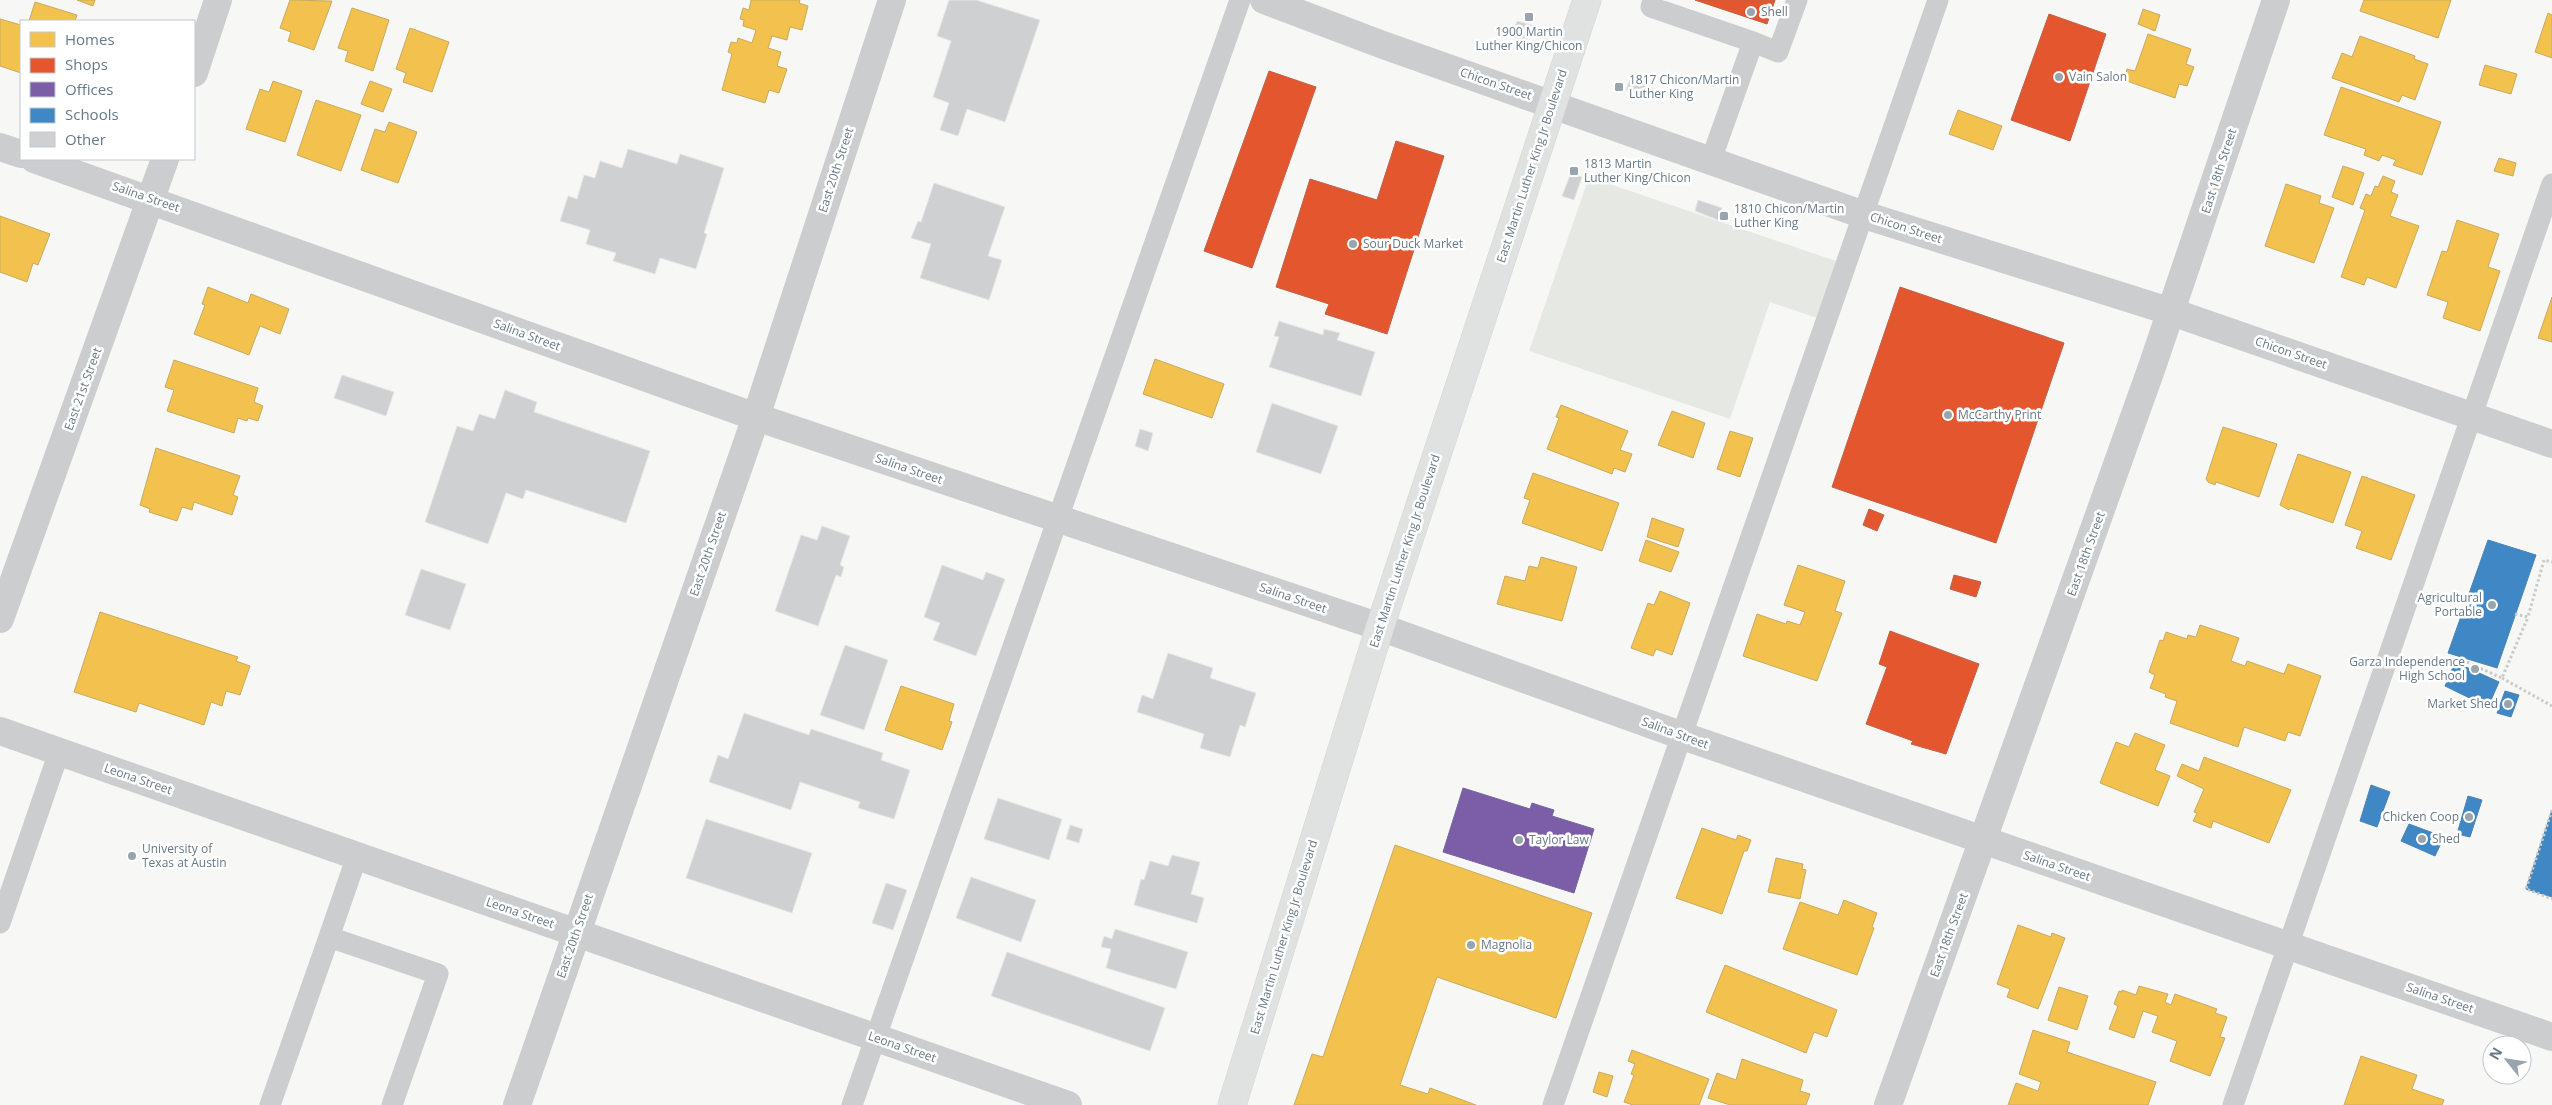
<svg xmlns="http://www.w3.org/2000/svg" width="2552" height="1105" viewBox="0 0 2552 1105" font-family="'Open Sans',sans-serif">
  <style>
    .green { fill: #e6e9e3 }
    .homes { fill: #f2c14e; stroke: #c8ab5f }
    .shops { fill: #e4572e; stroke: #be6149 }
    .offices { fill: #7b5ea7; stroke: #75669d }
    .schools { fill: #3f88c5; stroke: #4b84b2 }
    .building { fill: #ced0d1; stroke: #e6e6e6 }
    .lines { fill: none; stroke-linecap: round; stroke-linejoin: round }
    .primary-casing { stroke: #d4d5d6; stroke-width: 29 }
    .path { stroke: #c9cacb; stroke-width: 3; stroke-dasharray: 2.5 2.5; stroke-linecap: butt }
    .service { stroke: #cccdce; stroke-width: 21 }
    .minor { stroke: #cccdce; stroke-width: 28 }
    .tertiary { stroke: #cccdce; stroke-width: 28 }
    .primary { stroke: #e0e1e1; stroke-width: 28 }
    .poi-dot { fill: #99a5ae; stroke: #fff; stroke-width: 2 }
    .labels { text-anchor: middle; stroke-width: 5; stroke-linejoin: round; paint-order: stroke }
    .poi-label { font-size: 12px; fill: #677987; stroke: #fff; text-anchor: start }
    .street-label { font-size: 12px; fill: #677987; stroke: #fff }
  </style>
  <rect width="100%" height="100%" fill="#f7f7f6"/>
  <path class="green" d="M1589,177L1836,261L1817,318L1770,302L1730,419L1529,351Z"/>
  <path class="homes" d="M77,0H95L93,6Z
    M290,0L332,1L314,50L288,41L291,32L280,28Z
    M751,0H800L799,3L808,6L802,30L790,27L787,40L772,36L768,48L781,52L777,66L787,69L779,93L769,90L765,103L722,90L732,54L728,52L731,42L737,43L738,38L752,43L756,30L743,26L744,20L740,19L743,8L749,10Z
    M2364,0H2451L2438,38L2360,11Z
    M35,2L77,15L75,21H29Z
    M352,8L389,20L373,71L345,61L348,51L338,48Z
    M2143,9L2160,15L2155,31L2138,24Z
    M2548,13L2552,15V58L2535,52Z
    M0,19L21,25V73L0,66Z
    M410,28L449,42L432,92L403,82L406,73L396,69Z
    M2148,34L2191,49L2186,64L2194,67L2187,86L2179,84L2175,98L2124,80L2127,69L2135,71Z
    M2360,36L2415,56L2414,59L2428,64L2415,100L2402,95L2399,102L2332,78L2342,53L2352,57Z
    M2485,65L2517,74L2511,94L2479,85Z
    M273,81L302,91L285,142L246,129L260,89L269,92Z
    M370,81L392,89L383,112L361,104Z
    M2341,87L2441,122L2422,175L2393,165L2396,160L2382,155L2379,161L2364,155L2366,149L2324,135Z
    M316,100L361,115L341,171L297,155Z
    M1958,110L2002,126L1993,150L1949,134Z
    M389,122L417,132L398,183L361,170L375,129L385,132Z
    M2499,158L2516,163L2513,176L2494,171Z
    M2343,166L2364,173L2353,205L2332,197Z
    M2383,176L2395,181L2391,192L2398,195L2390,216L2419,226L2396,288L2367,277L2364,285L2341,277L2365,210L2360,208L2366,194L2371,196L2375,186L2378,187Z
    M2286,184L2321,196L2319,203L2334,208L2314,263L2265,246Z
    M0,216L50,234L38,265L33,263L27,282L0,272Z
    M2457,220L2499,234L2488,267L2500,271L2480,331L2443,318L2448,302L2427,295L2442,251L2447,252Z
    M208,287L248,303L251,294L289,309L280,334L260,326L249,355L194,334L205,305L202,304Z
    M2552,297V342L2538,338Z
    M1155,359L1224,384L1212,418L1143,394Z
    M174,360L258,388L254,402L263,406L258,421L248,418L247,421L238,418L234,433L167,411L174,390L165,387Z
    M1561,405L1628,431L1620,450L1632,454L1625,472L1614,468L1612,474L1547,449L1559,418L1556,417Z
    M1672,411L1705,423L1693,458L1658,445Z
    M2223,427L2277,444L2259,497L2216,482L2215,485L2208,482L2206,479Z
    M1730,431L1753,438L1740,477L1717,469Z
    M156,448L240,476L233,495L238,497L232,515L194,502L192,510L182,507L177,521L149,512L150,509L140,505Z
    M2298,454L2351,472L2333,523L2290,508L2289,510L2280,505Z
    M1533,473L1619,503L1602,551L1522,523L1530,500L1524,498Z
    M2362,476L2415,495L2391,560L2356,548L2362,531L2345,525Z
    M1652,518L1684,529L1678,547L1647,537Z
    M1646,540L1679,552L1671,572L1639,561Z
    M1541,557L1577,567L1562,621L1497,604L1505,576L1525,581L1529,566L1538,568Z
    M1798,565L1845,581L1835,611L1842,613L1817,681L1743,656L1757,614L1786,624L1787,621L1800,625L1805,612L1784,605Z
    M1660,591L1690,603L1672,655L1656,649L1653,656L1631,648L1648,603L1654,605Z
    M100,612L238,657L236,661L250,666L240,695L226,691L222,706L211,702L204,725L139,703L136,712L74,692Z
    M2200,625L2239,638L2231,661L2245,666L2247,661L2284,674L2288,664L2321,676L2300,736L2288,732L2285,741L2244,727L2238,747L2170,723L2177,701L2165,697L2166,694L2150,688L2155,675L2149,672L2160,640L2163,641L2166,632L2187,639L2188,635L2196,637Z
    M901,686L954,704L949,721L952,722L942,750L885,730Z
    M2135,733L2165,745L2155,770L2170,776L2158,806L2100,783L2116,742L2129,747Z
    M2204,757L2291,790L2269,843L2213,821L2211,828L2193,821L2197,813L2194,812L2204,789L2177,776L2182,764L2199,771Z
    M1702,828L1736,840L1738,835L1751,840L1747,851H1744L1722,914L1676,898Z
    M1395,845L1592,913L1556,1018L1437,977L1400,1085L1428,1094L1430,1088L1476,1105H1294L1312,1054L1323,1057Z
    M1776,858L1803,864L1802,869L1806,870L1800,899L1768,892Z
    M1844,900L1877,913L1872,927L1874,928L1857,975L1783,949L1800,902L1838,915Z
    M2018,925L2051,937L2052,933L2065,938L2038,1009L2007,997L2010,989L1997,984Z
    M1725,965L1837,1010L1827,1037L1814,1032L1806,1053L1706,1012Z
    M2139,986L2168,994L2165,1002L2171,1005L2175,994L2217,1009L2215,1013L2227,1017L2220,1037L2225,1038L2210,1076L2170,1061L2177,1041L2152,1032L2158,1016L2143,1011L2134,1038L2109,1029L2118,1006L2114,1004L2119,991L2122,992V990L2136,995Z
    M2059,987L2088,996L2077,1030L2048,1020Z
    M2033,1030L2070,1042L2067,1052L2156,1082L2148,1105H2008L2016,1083L2038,1091L2041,1082L2019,1074Z
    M1632,1050L1709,1079L1699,1105H1633L1624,1102L1634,1075L1631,1074L1635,1064L1628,1061Z
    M2361,1056L2417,1075L2412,1089L2444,1100L2442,1105H2344Z
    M1742,1059L1803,1080L1800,1091L1810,1094L1806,1105H1730L1708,1098L1717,1073L1736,1080Z
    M1599,1072L1613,1076L1607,1097L1593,1092Z"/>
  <path class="shops" d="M1695,0H1775L1767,24Z
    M2049,14L2106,34L2070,141L2011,120Z
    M1269,71L1316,87L1252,268L1204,251Z
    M1396,141L1444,156L1387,334L1325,314L1329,304L1276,287L1310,179L1377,200Z
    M1900,287L2064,343L1996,543L1832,487Z
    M1869,509L1884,515L1877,531L1863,525Z
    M1954,575L1981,582L1976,597L1950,589Z
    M1890,631L1979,664L1946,754L1911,744L1913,741L1866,724L1887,667L1879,664Z"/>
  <path class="offices" d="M1463,788L1530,809L1532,803L1541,806L1554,810L1552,816L1594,829L1574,893L1443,852Z"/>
  <path class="schools" d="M2488,540L2536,555L2497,668L2448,653Z
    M2455,662L2499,682L2488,707L2445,686Z
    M2505,691L2519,695L2511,717L2497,713Z
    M2371,785L2390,792L2377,827L2360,821Z
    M2468,796L2482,800L2470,837L2457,834Z
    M2552,810V897L2526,889Z
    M2409,824L2444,837L2435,856L2401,841Z"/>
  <path class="building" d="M949,0H976L1040,20L1005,122L967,109L958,136L940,130L949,103L933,97L951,41L937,36Z
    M1517,21L1532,25L1527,41L1512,37Z
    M1630,79L1653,88L1649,98L1626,90Z
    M628,149L677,164L680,154L724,168L704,233L707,234L696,269L660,258L655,274L613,261L616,253L586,244L590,230L560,221L568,196L577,199L584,175L595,178L600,161L622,168Z
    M1571,173L1582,177L1574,200L1562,196Z
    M934,183L1005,207L988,256L1002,260L989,300L920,278L931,244L911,238L918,221L921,222Z
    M1698,200L1722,208L1718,220L1695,211Z
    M1279,321L1323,335L1324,329L1340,333L1337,340L1375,352L1361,396L1269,367L1279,337L1274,336Z
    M342,375L394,392L386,416L334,398Z
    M505,390L537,402L534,412L650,451L626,523L526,490L523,499L506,493L488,544L425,522L457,426L473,431L479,414L495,419Z
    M1272,403L1338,426L1321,474L1256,452Z
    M1140,429L1153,433L1148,451L1135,446Z
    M822,526L850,536L840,565L844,567L841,577L836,575L818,626L775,611L801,535L817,540Z
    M942,565L983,580L986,572L1005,579L976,656L933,640L940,623L924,617Z
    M421,569L466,584L450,630L405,615Z
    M845,645L888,660L864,730L820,715Z
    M1168,653L1213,668L1210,678L1256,693L1245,727L1240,725L1230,757L1200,748L1204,734L1137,712L1142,695L1153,699Z
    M744,713L809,735L811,729L883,753L881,760L910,770L894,819L858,808L860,802L800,782L791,810L709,782L718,755L728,759Z
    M998,798L1062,819L1049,860L984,839Z
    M706,819L812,853L792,913L686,878Z
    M1070,825L1083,829L1079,843L1066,839Z
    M1172,855L1200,862L1191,894L1204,898L1197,923L1134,905L1141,879L1144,880L1150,861L1168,866Z
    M971,877L1036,900L1021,942L956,918Z
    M886,883L907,890L893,930L872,923Z
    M1115,929L1188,952L1176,989L1106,968L1111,949L1101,947L1104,936L1112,939Z
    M1007,952L1165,1008L1150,1051L991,996Z"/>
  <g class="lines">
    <g class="primary-casing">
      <path id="primary" d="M1232,1105L1380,627L1587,0"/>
    </g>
    <path class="path" d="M2515,614L2528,617L2544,560L2552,562
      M2453,661L2460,659L2502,678L2528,617
      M2502,678L2552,706
      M2552,810L2526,889L2552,899"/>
    <path class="service" d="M1653,0L1651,7L1753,42
      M1711,160L1753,42L1778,52L1797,0
      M357,856L329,937L438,974L392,1105
      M0,923L59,752
      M270,1105L329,937
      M852,1105L1240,0
      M1553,1105L1938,0
      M2233,1105L2552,184"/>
    <path class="minor" d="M194,73L218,0
      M0,147L21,154
      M34,159L756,417L1380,627L1683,736L2552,1037
      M0,619L165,159
      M0,731L1068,1105
      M517,1105L756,417L892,0
      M1888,1105L2153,364L2276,0"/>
    <path class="tertiary" d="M1264,0L1383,45L1864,215L2172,312L2552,444"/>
    <use href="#primary" class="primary"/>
  </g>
  <g class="poi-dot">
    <circle cx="1751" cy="12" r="5"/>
    <rect x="1524" y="12" width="10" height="10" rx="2.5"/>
    <circle cx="2059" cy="77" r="5"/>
    <rect x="1614" y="82" width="10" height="10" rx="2.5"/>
    <rect x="1569" y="166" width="10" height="10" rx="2.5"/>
    <rect x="1719" y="211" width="10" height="10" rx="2.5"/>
    <circle cx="1353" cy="244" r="5"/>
    <circle cx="1948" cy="415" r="5"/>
    <circle cx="2492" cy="605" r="5"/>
    <circle cx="2475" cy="669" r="5"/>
    <circle cx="2508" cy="704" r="5"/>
    <circle cx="2469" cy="817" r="5"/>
    <circle cx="2422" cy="839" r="5"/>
    <circle cx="1519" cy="840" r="5"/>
    <circle cx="132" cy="856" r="5"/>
    <circle cx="1471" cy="945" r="5"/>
  </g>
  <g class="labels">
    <g class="poi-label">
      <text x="1761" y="16">Shell</text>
      <text x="1529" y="36" text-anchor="middle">1900 Martin<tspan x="1529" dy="14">Luther King/Chicon</tspan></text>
      <text x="2069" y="81">Vain Salon</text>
      <text x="1629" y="84">1817 Chicon/Martin<tspan x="1629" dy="14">Luther King</tspan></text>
      <text x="1584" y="168">1813 Martin<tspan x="1584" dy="14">Luther King/Chicon</tspan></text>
      <text x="1734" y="213">1810 Chicon/Martin<tspan x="1734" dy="14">Luther King</tspan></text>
      <text x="1363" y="248">Sour Duck Market</text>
      <text x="1958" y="419">McCarthy Print</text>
      <text x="2482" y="602" text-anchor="end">Agricultural<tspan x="2482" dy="14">Portable</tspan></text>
      <text x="2465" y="666" text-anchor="end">Garza Independence<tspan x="2465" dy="14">High School</tspan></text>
      <text x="2498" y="708" text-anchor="end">Market Shed</text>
      <text x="2459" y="821" text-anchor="end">Chicken Coop</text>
      <text x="2432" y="843">Shed</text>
      <text x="1529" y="844">Taylor Law</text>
      <text x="142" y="853">University of<tspan x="142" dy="14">Texas at Austin</tspan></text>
      <text x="1481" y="949">Magnolia</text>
    </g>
    <g class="street-label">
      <text transform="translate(1496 84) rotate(19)" y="4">Chicon Street</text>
      <text transform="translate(1532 166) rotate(-72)" y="4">East Martin Luther King Jr Boulevard</text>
      <text transform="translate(836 170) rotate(-72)" y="4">East 20th Street</text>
      <text transform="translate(2219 171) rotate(-72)" y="4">East 18th Street</text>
      <text transform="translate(146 197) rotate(19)" y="4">Salina Street</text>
      <text transform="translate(1906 228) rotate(18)" y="4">Chicon Street</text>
      <text transform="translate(527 335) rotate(20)" y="4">Salina Street</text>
      <text transform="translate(2291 353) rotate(19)" y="4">Chicon Street</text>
      <text transform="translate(83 389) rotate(-70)" y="4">East 21st Street</text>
      <text transform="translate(909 469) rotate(19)" y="4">Salina Street</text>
      <text transform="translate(1405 551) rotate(-72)" y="4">East Martin Luther King Jr Boulevard</text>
      <text transform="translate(708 554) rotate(-71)" y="4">East 20th Street</text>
      <text transform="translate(2086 554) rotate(-70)" y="4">East 18th Street</text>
      <text transform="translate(1293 598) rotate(19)" y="4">Salina Street</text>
      <text transform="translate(1675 733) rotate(20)" y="4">Salina Street</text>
      <text transform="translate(138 779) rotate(19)" y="4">Leona Street</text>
      <text transform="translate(2057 866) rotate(19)" y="4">Salina Street</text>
      <text transform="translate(520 913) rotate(19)" y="4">Leona Street</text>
      <text transform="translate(1949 935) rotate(-70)" y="4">East 18th Street</text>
      <text transform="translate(575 936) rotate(-71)" y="4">East 20th Street</text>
      <text transform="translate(1284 937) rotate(-73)" y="4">East Martin Luther King Jr Boulevard</text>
      <text transform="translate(2440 998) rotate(19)" y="4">Salina Street</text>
      <text transform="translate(902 1047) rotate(19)" y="4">Leona Street</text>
    </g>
  </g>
  <rect x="20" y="20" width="175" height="140" fill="#ffffff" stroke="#c2c9cf"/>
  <rect x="30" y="32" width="25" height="15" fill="#f2c14e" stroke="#c2c9cf"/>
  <text x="65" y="45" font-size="15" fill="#677987">Homes</text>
  <rect x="30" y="58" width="25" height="15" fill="#e4572e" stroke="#c2c9cf"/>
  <text x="65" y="70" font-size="15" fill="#677987">Shops</text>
  <rect x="30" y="82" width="25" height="15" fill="#7b5ea7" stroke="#c2c9cf"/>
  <text x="65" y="95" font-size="15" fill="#677987">Offices</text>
  <rect x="30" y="108" width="25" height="15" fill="#3f88c5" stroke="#c2c9cf"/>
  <text x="65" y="120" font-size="15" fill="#677987">Schools</text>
  <rect x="30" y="132" width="25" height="15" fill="#ced0d1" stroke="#c2c9cf"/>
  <text x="65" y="145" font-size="15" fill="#677987">Other</text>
  <g transform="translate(2507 1060) rotate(300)"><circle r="24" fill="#ffffff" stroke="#c2c9cf"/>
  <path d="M0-4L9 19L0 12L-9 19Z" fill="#99a5ae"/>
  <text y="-8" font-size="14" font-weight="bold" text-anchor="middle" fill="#677987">N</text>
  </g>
</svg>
